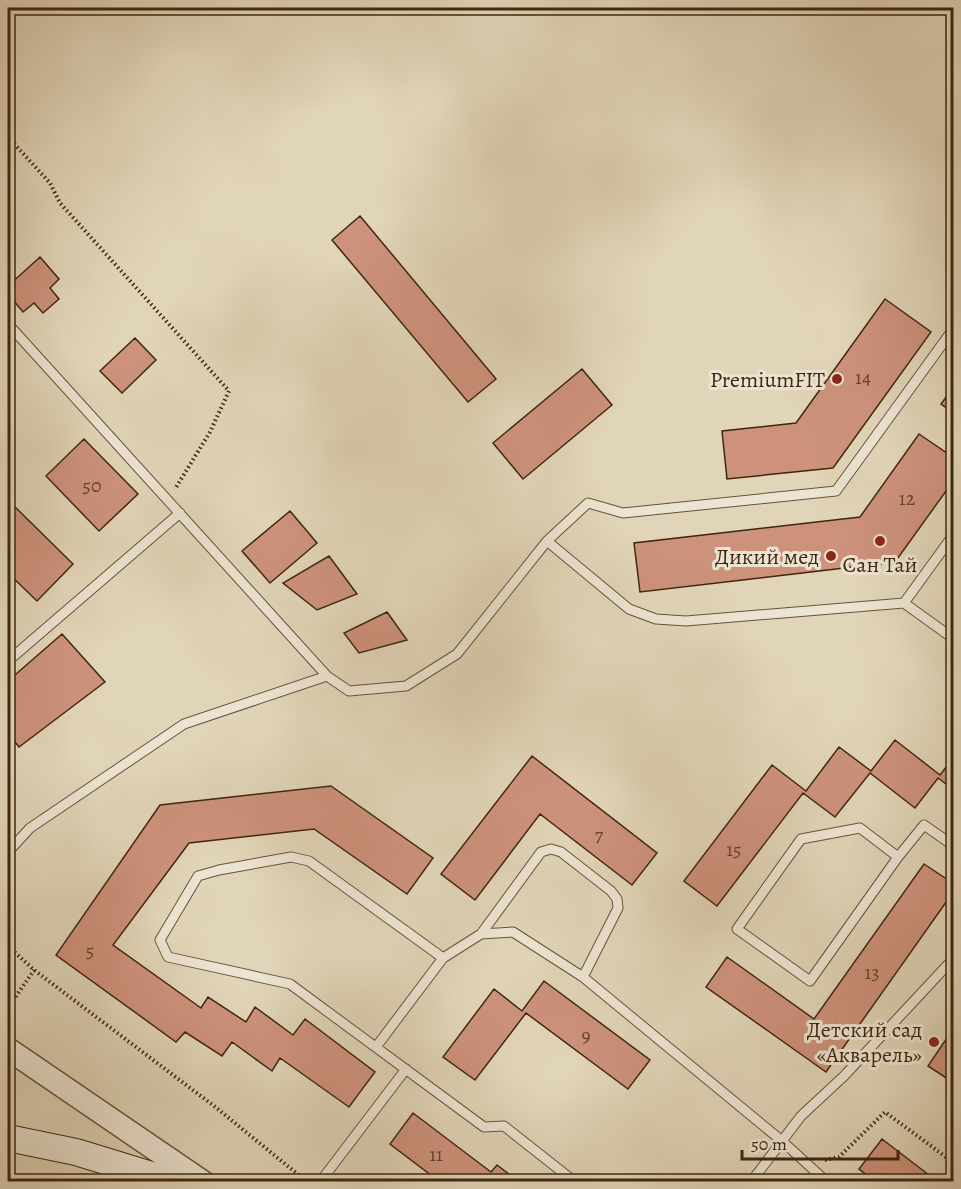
<svg xmlns="http://www.w3.org/2000/svg" width="961" height="1189" viewBox="0 0 961 1189" font-family="Alegreya,serif">
  <style>
    .building { fill: #ce927c; stroke: #3f270e; stroke-width: 1.5 }
    .lines { fill: none; stroke-linecap: round; stroke-linejoin: round }
    .service-casing { stroke: #685239; stroke-width: 11 }
    .tertiary-casing { stroke: #685239; stroke-width: 25 }
    .secondary-casing { stroke: #3f270e; stroke-width: 28 }
    .path { stroke: #3f270e; stroke-width: 4; stroke-dasharray: 1.5 3; stroke-linecap: butt }
    .service { stroke: #ece4d2; stroke-width: 9 }
    .tertiary { stroke: #ece4d2; stroke-width: 22 }
    .secondary { stroke: #ece4d2; stroke-width: 26 }
    .poi-dot { fill: #8f2418; stroke: #ece4d2; stroke-width: 2 }
    .labels { text-anchor: middle; stroke-width: 6; stroke-linejoin: round; paint-order: stroke }
    .number-label { font-size: 20px; fill: #63422a }
    .poi-label { font-size: 22px; fill: #3f270e; stroke: #ece4d2; text-anchor: end }
  </style>
  <rect width="100%" height="100%" fill="#e1d5b9"/>
  <filter id="stains"><feTurbulence type="fractalNoise" baseFrequency=".00333" numOctaves="4"/><feColorMatrix values="0 0 0 0 .2 0 0 0 0 .09 0 0 0 0 .02 0 0 0 .5 -.17"/></filter>
  <radialGradient id="worn" r=".72"><stop offset=".6" stop-color="#630" stop-opacity="0"/><stop offset="1" stop-color="#630" stop-opacity=".3"/></radialGradient>
  <path class="building" d="M360,216L496,379L468,402L332,240Z
    M40,257L59,279L50,288L59,299L43,313L34,303L23,312L8,294V286Z
    M885,299L931,332L833,468L727,479L722,431L796,423Z
    M135,338L156,360L122,393L100,371Z
    M582,369L612,405L523,479L493,443Z
    M954,386V413L941,404Z
    M919,434L954,458V480L895,562L640,592L634,543L860,517Z
    M84,439L138,494L99,531L46,476Z
    M13,505L73,564L37,601L8,573V510Z
    M290,511L317,543L270,583L242,551Z
    M329,556L357,594L317,610L283,583Z
    M387,612L407,640L359,653L344,633Z
    M62,634L105,682L19,747L8,733V681Z
    M895,740L940,775L954,757V790L938,778L915,808L870,773L835,817L803,793L717,906L684,881L772,765L806,791L839,747L871,771Z
    M532,756L657,853L632,885L540,814L475,900L441,874Z
    M331,786L433,858L407,894L314,829L189,843L113,945L201,1008L208,997L246,1022L255,1007L293,1035L305,1019L375,1072L349,1107L280,1058L272,1071L232,1042L222,1056L185,1032L176,1042L56,955L160,805Z
    M924,864L954,884V891L826,1072L706,987L727,957L814,1019Z
    M544,981L650,1060L628,1089L526,1013L475,1080L443,1057L494,989L522,1011Z
    M951,1032L954,1034V1083L928,1066Z
    M413,1113L491,1172L497,1165L519,1182H440L390,1144Z
    M882,1139L938,1182H876L859,1169Z"/>
  <g class="lines">
    <g class="service-casing">
      <path id="service" d="M8,324L327,676L349,691L406,686L457,654L547,541L588,503L623,513L836,491L954,328
        M954,534L904,603L954,639
        M547,541L629,609L656,619L686,621L904,603
        M8,661L180,513
        M8,852L30,828L184,724L327,676
        M898,857L860,828L801,839L737,929L810,981L898,857L924,825L954,846
        M481,934L513,932L583,977L782,1141L827,1182
        M376,1047L443,958
        M320,1182L406,1069
        M575,1182L504,1126L484,1127L290,984L168,957L160,940L198,876L219,870L291,857L309,861L443,958L481,934L541,852L551,849L561,852L611,891L617,899L618,908L583,977
        M751,1182L801,1116L844,1076L954,958"/>
    </g>
    <g class="tertiary-casing">
      <path id="tertiary" d="M8,1049L203,1182"/>
    </g>
    <g class="secondary-casing">
      <path id="secondary" d="M8,1138L76,1152L174,1182"/>
    </g>
    <path class="path" d="M8,137L50,183L60,203L229,391L210,432L175,489
      M8,946L34,970L214,1106L306,1181
      M8,1008L34,970
      M825,1160L839,1157L885,1112L954,1163"/>
    <use href="#service" class="service"/>
    <use href="#tertiary" class="tertiary"/>
    <use href="#secondary" class="secondary"/>
  </g>
  <g class="poi-dot">
    <circle cx="837" cy="379" r="6"/>
    <circle cx="880" cy="541" r="6"/>
    <circle cx="831" cy="556" r="6"/>
    <circle cx="934" cy="1042" r="6"/>
  </g>
  <g class="labels">
    <g class="number-label">
      <text x="863" y="384">14</text>
      <text x="92" y="492">50</text>
      <text x="907" y="505">12</text>
      <text x="599" y="841">7</text>
      <text x="734" y="856">15</text>
      <text x="90" y="957">5</text>
      <text x="872" y="979">13</text>
      <text x="586" y="1042">9</text>
      <text x="436" y="1161">11</text>
    </g>
    <g class="poi-label">
      <text x="825" y="387">PremiumFIT</text>
      <text x="819" y="564">Дикий мед</text>
      <text x="880" y="572" text-anchor="middle">Сан Тай</text>
      <text x="922" y="1037">Детский сад<tspan x="922" dy="25">«Акварель»</tspan></text>
    </g>
  </g>
  <rect width="961" height="1189" fill="none" stroke="#e1d5b9" stroke-width="30"/>
  <rect x="9" y="9" width="943" height="1171" fill="none" stroke="#3f270e" stroke-width="3"/>
  <rect x="15" y="15" width="931" height="1159" fill="none" stroke="#3f270e" stroke-width="1.5"/>
  <path d="M742 1150v9h156v-9" fill="none" stroke="#3f270e" stroke-width="3"/>
  <text x="751" y="1150" font-size="18" fill="#3f270e" stroke="#ece4d2" stroke-width="4.5" paint-order="stroke">50 m</text>
  <rect width="100%" height="100%" filter="url(#stains)"/>
  <rect width="100%" height="100%" fill="url(#worn)"/>
</svg>
